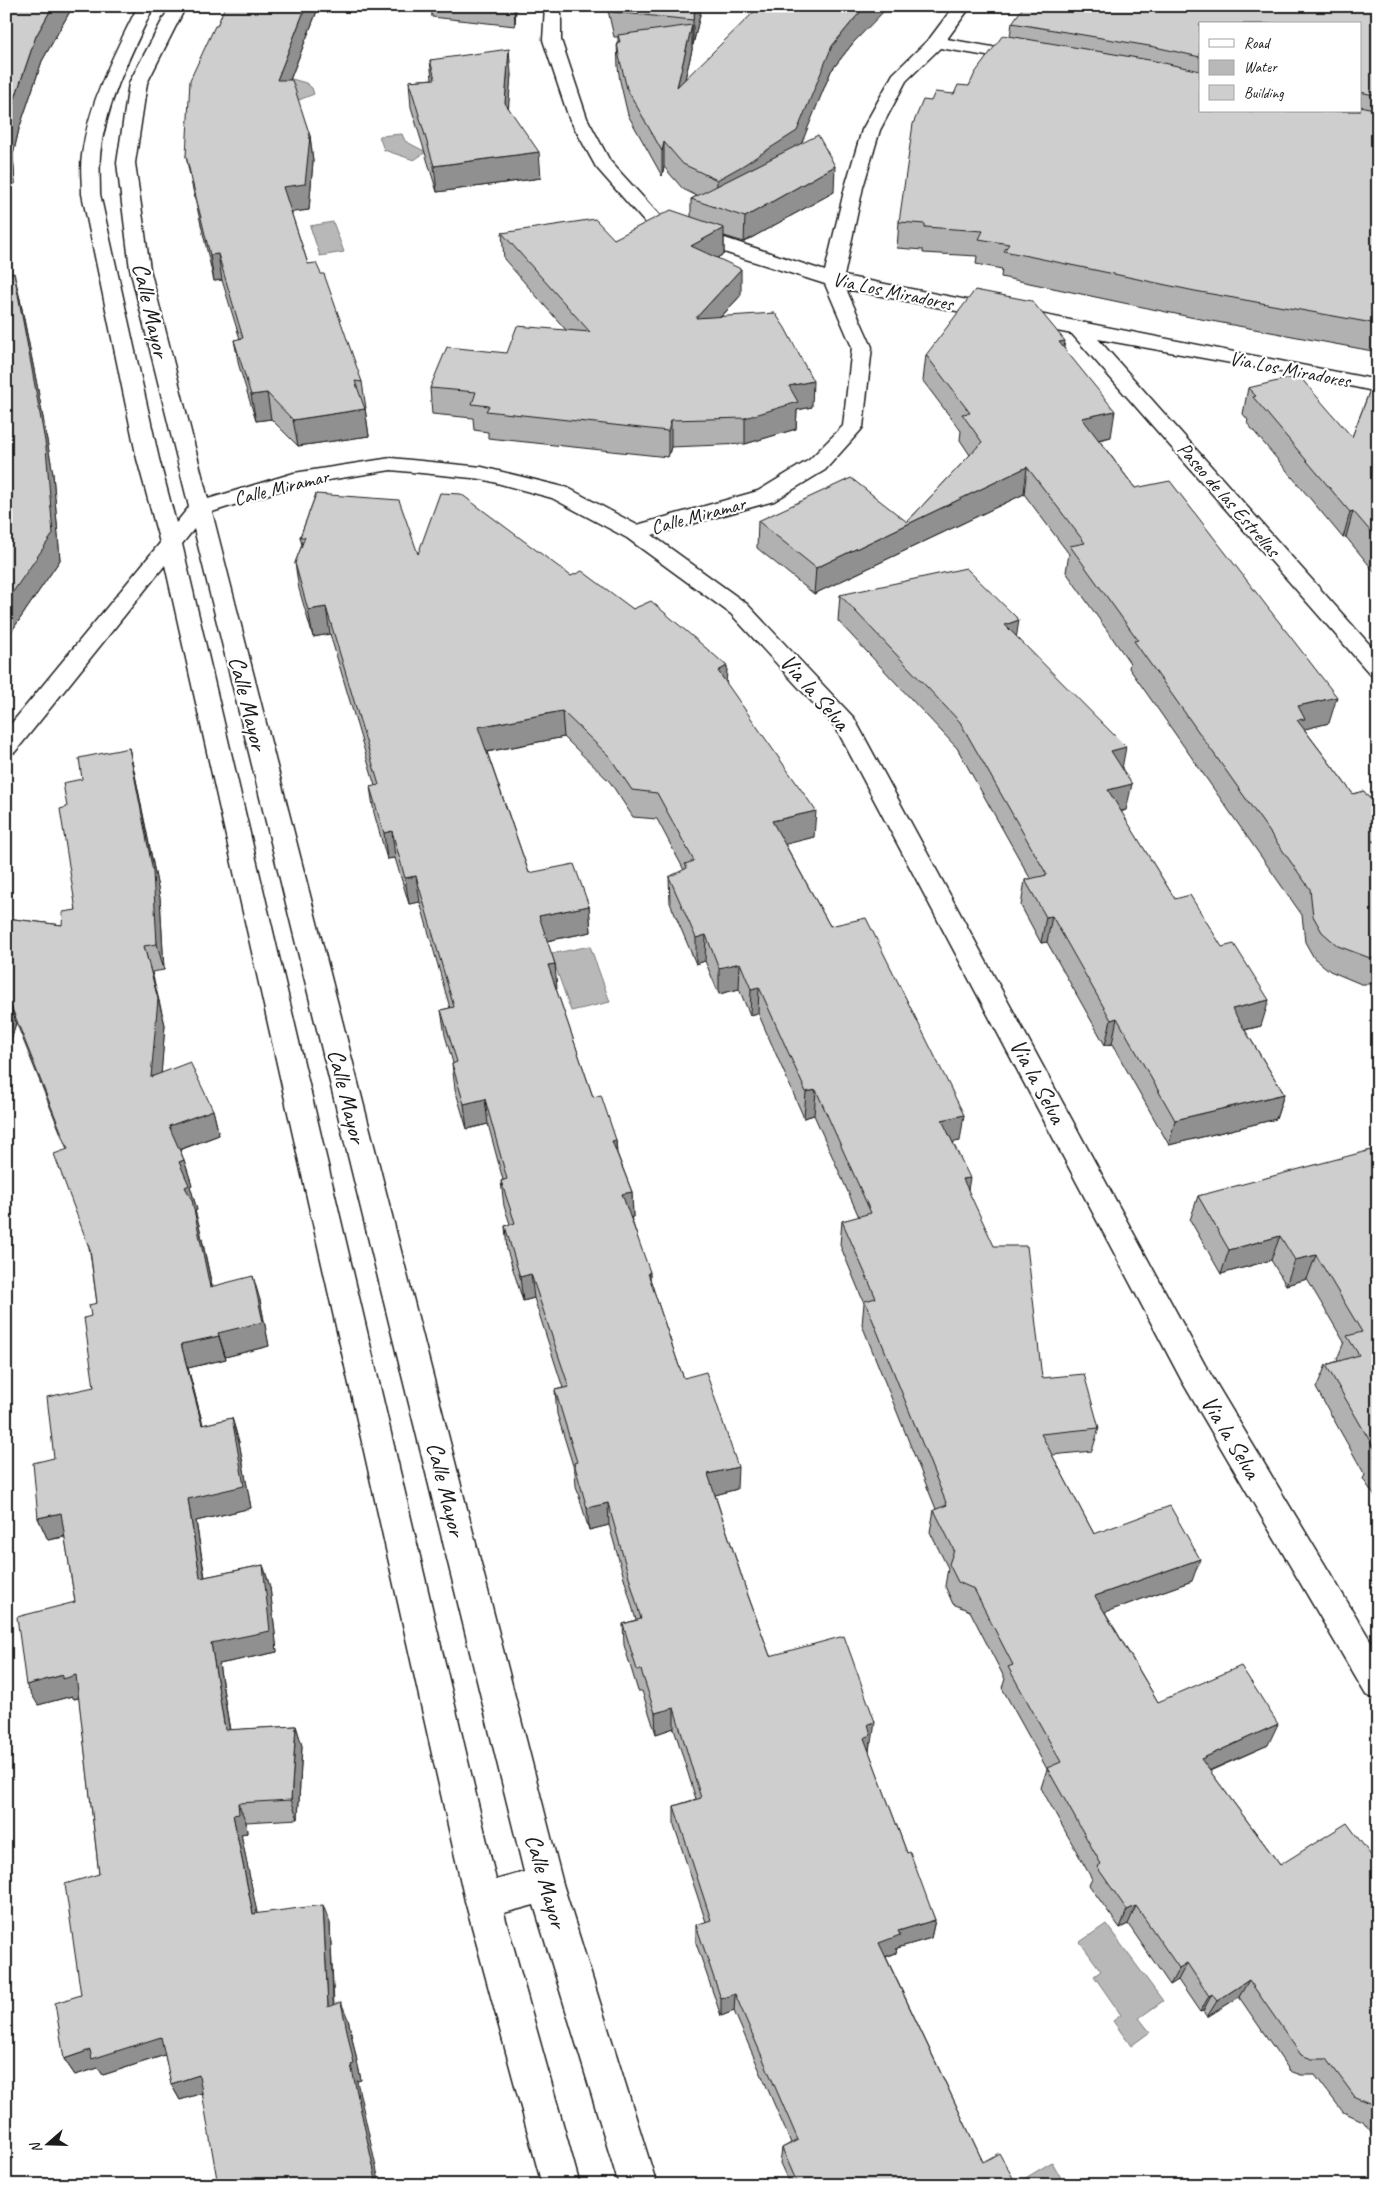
<svg xmlns="http://www.w3.org/2000/svg" width="1384" height="2191" viewBox="0 0 1384 2191" font-family="Caveat,sans-serif">
  <style>
    .water { fill: #b8b8b8; stroke: #7a7a7a }
    .lines { fill: none; stroke-linecap: round; stroke-linejoin: round }
    .minor-casing { stroke: #1c1c1c; stroke-width: 3 }
    .minor { fill: #fff; fill-rule: evenodd }
    .wall { fill: #b1b1b1; stroke: #1c1c1c; fill-rule: evenodd }
    .shaded-wall { fill: #909090; stroke: #1c1c1c }
    .building { fill: #cecece; stroke: #1c1c1c }
    .labels { text-anchor: middle; stroke-width: 4.5; stroke-linejoin: round; paint-order: stroke }
    .far-street-label { font-size: 20px; fill: #1c1c1c; stroke: #fff }
    .street-label { font-size: 24px; fill: #1c1c1c; stroke: #fff }
  </style>
  <rect width="100%" height="100%" fill="#fff"/>
  <filter id="ink" filterUnits="userSpaceOnUse"><feTurbulence type="fractalNoise" baseFrequency=".02" numOctaves="2"/><feDisplacementMap in="SourceGraphic" scale="10" xChannelSelector="R" yChannelSelector="G"/><feConvolveMatrix kernelMatrix="1 2 1 2 8 2 1 2 1" color-interpolation-filters="sRGB"/></filter>
  <g filter="url(#ink)">
    <path class="water" d="M285,77L306,83L312,88L314,94L299,100L292,99Z
      M402,134L405,141L426,152L414,160L384,150L379,136Z
      M333,222L344,252L320,256L310,226Z
      M590,946L610,1002L571,1011L551,954Z
      M1106,1924L1163,2001L1139,2018L1150,2032L1131,2046L1113,2021L1121,2015L1094,1976L1101,1971L1080,1942Z
      M1052,2162L1065,2185H1014Z"/>
    <g class="lines">
      <g class="minor-casing">
        <path id="minor" d="M138,6H154C131,54 106,102 100,155C99,168 100,181 100,194L159,459L176,523L189,507L130,269L117,163L129,83L170,6H186L147,83L135,163L150,269L208,499L294,473L391,458L482,467L568,488L637,525L758,491L809,460L843,426L852,347L825,284L730,254L647,225L596,167L569,118L543,40L545,6H561V40L587,118L610,161L661,217L825,271L845,187L862,130L893,74L930,38L954,6H971L947,39L1027,53L1033,54L1036,58L1033,62L1027,63L940,48L906,81L880,130L863,187L844,276L1378,380V392L1308,377L1098,339L1378,654V677L1370,674L1072,334L846,289L872,347L863,427L860,431L825,470L774,501L652,535L747,604L854,718L1205,1365L1378,1653V1700L1366,1695L1183,1383L836,728L731,614L627,538L552,498L482,479L391,470L297,485L212,512L563,1884L657,2185H619L534,1905L504,1913L580,2185H542L465,1901L165,565L15,752L6,754V730L160,543L137,459L82,194C82,181 80,168 82,155C89,102 114,54 138,6ZM194,529L524,1872L496,1880L182,544Z"/>
      </g>
      <use href="#minor" class="minor"/>
    </g>
    <path class="wall" d="M6,6H73L42,61L19,129L13,155L15,184L7,185L11,274L20,299L38,390L53,474L60,560L11,632H6Z
      M319,6L290,80L310,136L313,161L309,210L291,212L308,264L362,382L366,408H365L369,436L298,446L271,419L256,421L239,366L234,340L240,339L222,280L214,281L191,181L186,156L217,26Z
      M404,6H516L515,26L432,17L431,7Z
      M607,6H702L693,45H692V50L685,79L853,43L831,71L801,143L834,192L744,242L724,236V254L717,258L741,295L722,316L812,407L797,410L796,429L745,444L671,447L668,457L488,438V432L474,430L473,418L432,414L430,388L507,353L566,330L504,259L502,233L614,239L691,217V199L697,196L683,189L664,167L662,176L628,115L620,81L618,67L617,42H618V37H614Z
      M1378,6V352L1190,317L1001,277L1002,269L976,264L977,256L923,253V250L897,248L899,222L931,101L954,94L969,86L1010,36L1012,23ZM1200,24H1360V111H1200Z
      M430,60L511,74L508,108L541,178L437,192L411,107L409,81L432,79Z
      M1064,348L1111,437L1099,440L1135,488L1329,723L1304,729L1353,794L1369,798L1378,795V984H1361L1330,971L1314,958L1305,942L1302,915L1129,668L1130,663L1066,572L1069,554L1024,494L814,594L757,548L758,521L907,522L970,455L960,440L961,431L923,381L926,355Z
      M1378,369V576L1346,537L1343,538L1247,423L1248,420L1243,414L1248,388L1352,437Z
      M316,494L418,554L571,576L633,609L727,666L726,683L814,837L785,844L830,926L960,1141L953,1142L968,1191L1042,1378L1099,1428L1092,1451L1052,1455L1094,1534L1192,1581L1105,1612L1158,1702L1268,1745L1210,1771L1280,1865H1378V2141L1363,2121L1343,2112L1315,2075H1301L1290,2071L1239,1997L1207,2017L1203,2011L1200,2012L1178,1980L1170,1985L1128,1924L1120,1928L1089,1885L1092,1879L1041,1788L1047,1769L1002,1688L1005,1679L970,1611L953,1604L945,1586L948,1568L930,1532L934,1510L936,1509L862,1325L864,1303L840,1245L842,1221L859,1217L814,1115L804,1118L758,1013L750,1015L739,989L719,994L705,961L696,964L670,903L669,877L684,870L657,819L633,817L610,782L564,737L487,752L529,873L589,906L591,932L547,941L555,964L556,989L593,1097L616,1140L617,1153L632,1192L633,1217H631L651,1282L679,1366L684,1378L737,1489L715,1495L746,1590L770,1656L872,1743H870L869,1752L907,1853L935,1920L931,1938L897,1948L896,1953L886,1957L983,2162L1017,2185H790L780,2163L782,2148L791,2143L734,2011L721,2016L696,1943V1925L706,1922L674,1825V1806L696,1799L674,1728L656,1734L642,1691H638L624,1645L623,1624L636,1620L609,1525L589,1530L576,1486L575,1472L557,1414L555,1390L563,1388L534,1298L523,1301L507,1250L505,1226L510,1224L504,1206L501,1181L503,1180L488,1124L467,1129L455,1089L452,1064L453,1063L445,1035L441,1010L450,1008L420,902L409,904L395,858L387,859L374,813L370,787L375,786L330,634L313,637L299,589L295,563L302,545L300,537Z
      M840,595L1016,636L1122,769L1126,810L1121,812L1175,899L1261,1026L1245,1030L1284,1094L1276,1119L1169,1145L1112,1044L1105,1045L1047,942L1041,943L1021,906L1025,880L1030,878L957,748L838,621Z
      M129,748L135,775L160,898L164,970L152,972L165,1025L161,1073L213,1110L219,1135L180,1150L184,1160L192,1185L190,1186L197,1210L195,1211L199,1225L212,1286L260,1300L269,1346L225,1357L226,1359L188,1368L203,1425L232,1418L239,1442L251,1508L196,1521L205,1577L263,1565L270,1587L277,1652L219,1664L230,1730L296,1726L302,1746L298,1819L246,1822L247,1833L241,1834L257,1914L330,1923L334,2005L348,2019L361,2080L357,2081L202,2093L180,2100L171,2084L165,2055L103,2075L98,2068L75,2075L64,2059L81,1995L99,1874L79,1698L74,1699L72,1696L38,1705L75,1602L65,1537L48,1540L38,1518L54,1458L94,1387L91,1316L97,1303L90,1252L67,1149L16,1022L6,1061V918L62,925L76,910L67,807L82,779Z
      M1378,1160V1501L1363,1479L1365,1475L1316,1388L1326,1365L1338,1361L1337,1359L1344,1342L1307,1279L1286,1285L1271,1260L1221,1274L1190,1220L1198,1196Z"/>
    <path class="shaded-wall" d="M53,6H73L42,61L19,129L13,155L15,184L7,185L12,301L6,277V159L7,130L13,104L36,36Z
      M306,6H319L280,105L277,80Z
      M514,6H516L515,26Z
      M696,6H702L693,45V20Z
      M866,6H889L853,43L831,71L796,157L716,206L717,180L832,46L855,18Z
      M692,25V50L677,112V87Z
      M509,49L511,74L507,128L505,103Z
      M310,136L313,161L309,210L287,213L283,187Z
      M664,142V167L662,176V151Z
      M539,152L541,178L437,192L434,166Z
      M835,166L834,192L744,242L745,217Z
      M724,228V254L691,272V246Z
      M218,254L222,280L214,281L210,255Z
      M741,269V295L696,344V318Z
      M14,273L20,299L38,390L53,474L60,560L11,632L6,615V602Z
      M1065,341L1061,367L1059,342Z
      M813,381L812,407L797,410L796,429L745,444V418L789,386Z
      M267,393L271,419L256,421L251,395Z
      M365,409L369,436L298,446L293,420Z
      M1115,411L1111,437L1078,444L1082,418Z
      M671,420V447L668,457V431Z
      M1027,467L1024,494L814,594L816,568Z
      M1353,511L1346,537L1343,538L1350,512Z
      M326,607L330,634L313,637L308,610Z
      M1019,620L1015,646L1005,625Z
      M727,666L726,693L718,671Z
      M1337,697L1329,723L1301,730L1290,747L1298,706Z
      M562,711L564,737L481,753L478,727Z
      M1126,747L1121,774L1111,751Z
      M129,748L135,775L160,898L164,970L157,944Z
      M1132,784L1126,810L1102,816L1108,790Z
      M816,811L814,837L771,848L772,821Z
      M392,831L395,858L387,859L384,833Z
      M1378,840V863L1372,841Z
      M416,876L420,902L409,904L405,878Z
      M589,906L591,932L541,942L539,916Z
      M1052,916L1047,942L1041,943L1046,917Z
      M706,935L705,961L696,964V938Z
      M144,946L165,1025L159,1102L151,1077Z
      M740,963L739,989L719,994V968Z
      M555,964L557,989L550,991L548,965Z
      M759,987L758,1013L750,1015L751,989Z
      M7,996L16,1022L6,1061V999Z
      M1269,1000L1261,1026L1225,1034L1232,1009Z
      M1117,1018L1112,1044L1105,1045L1111,1020Z
      M816,1090L814,1115L804,1118L806,1092Z
      M1284,1094L1276,1119L1169,1145L1175,1120Z
      M485,1099L488,1124L467,1129L464,1104Z
      M213,1110L219,1135L176,1151L169,1126Z
      M964,1115L960,1141L939,1145L942,1120Z
      M616,1140L617,1165L612,1141Z
      M184,1160L192,1185L190,1186L197,1210L195,1211L199,1225L217,1311L210,1287L179,1162Z
      M970,1178L966,1202L963,1179Z
      M632,1192L633,1217L623,1219L622,1194Z
      M1280,1236L1271,1260L1221,1274L1229,1250Z
      M1316,1255L1307,1279L1286,1285L1295,1260Z
      M650,1272L651,1296L648,1273Z
      M531,1274L534,1298L523,1301L520,1277Z
      M253,1276L260,1300L269,1346L225,1357L218,1333Z
      M219,1336L226,1359L188,1368L209,1448L202,1425L181,1344Z
      M232,1418L239,1442L251,1508L196,1521L208,1600L200,1578L188,1499Z
      M738,1467L737,1489L708,1497V1474Z
      M608,1503L609,1525L589,1530L587,1508Z
      M61,1513L71,1535L48,1540L38,1518Z
      M1200,1559L1192,1581L1089,1618L1095,1596Z
      M263,1565L270,1587L277,1652L219,1664L233,1751L225,1730L211,1643Z
      M63,1675H76L86,1696L74,1699L72,1696L38,1705L26,1685Z
      M674,1708V1728L656,1734L655,1713Z
      M875,1722L872,1743H870L868,1755L864,1738L868,1724Z
      M1278,1724L1268,1745L1192,1778L1201,1759Z
      M296,1726L302,1746L298,1819L291,1800Z
      M238,1803L246,1822L247,1833L241,1834L261,1932L253,1914L233,1815Z
      M323,1905L330,1923L334,2023L328,2007Z
      M1136,1906L1128,1924L1120,1928L1127,1910Z
      M935,1920L931,1938L897,1948L896,1953L876,1960L879,1943L898,1931Z
      M1187,1963L1178,1980L1170,1985L1179,1968Z
      M1249,1980L1239,1997L1207,2017L1217,2001Z
      M735,1994L734,2011L721,2016V1999Z
      M1212,1994L1203,2011L1200,2012L1209,1996Z
      M341,2002L348,2019L361,2080L357,2081L380,2185H363L351,2065Z
      M161,2037L171,2053L103,2075L98,2068L75,2075L64,2059L90,2050Z
      M199,2075L208,2091L180,2100L171,2084Z"/>
    <path class="building" d="M6,6H53L36,36L13,104L7,130L9,159H6Z
      M225,6H306L277,80H292L310,136L305,184L283,187L308,264L316,263L321,274H324L362,382L355,381L365,409L293,420L267,393L251,395L234,340L243,338L218,254L210,255L186,156L190,80L215,26H217Z
      M612,6H696L693,20L613,12Z
      M760,6H866L855,18L832,46L797,131L742,166L717,180L683,164L664,142L662,151L627,89L619,56L617,42H620L618,35L692,25L677,87Z
      M1024,6H1378V96L1360,92V24H1200V57L1155,47L1012,23Z
      M1003,35L1155,61L1200,71V111H1360V106L1378,110V324L1195,291L1004,251L1009,244L979,239L983,231L925,227V224L899,222L913,124L923,100L931,101L935,92L954,94L958,85L969,86L975,73Z
      M509,49L505,103L539,152L434,166L409,81L435,79L430,60Z
      M818,135L835,166L745,217L691,199Z
      M671,210L724,228L691,246L741,269L696,318L775,313L785,328L813,381L789,386L798,402L745,418L671,420L668,431L486,411L489,406L472,404L476,392L430,388L447,347L507,353L517,326L590,332L502,233L595,219L614,239Z
      M14,273L31,364L46,447L53,534L6,602V275Z
      M975,290L1032,301L1065,341L1059,342L1115,411L1082,418L1135,488L1170,481L1337,697L1298,706L1305,719L1297,720L1353,794L1364,791L1369,798L1378,795V840L1372,841L1378,846V958H1370L1338,946L1322,932L1313,916L1310,889L1134,641L1138,640L1070,546L1085,543L1027,467L816,568L758,521L851,478L907,522L982,442L962,414L970,413L926,355Z
      M1378,369V540L1353,511L1350,512L1253,397L1256,396L1248,388L1299,376L1352,437Z
      M440,493L461,494L571,576L582,571L633,609L651,601L727,666L718,671L816,811L772,821L830,926L866,918L964,1115L942,1120L970,1178L963,1179L994,1246H1027L1042,1378L1084,1374L1099,1428L1041,1434L1094,1534L1170,1506L1200,1559L1095,1596L1158,1702L1241,1666L1278,1724L1201,1759L1280,1865L1347,1823L1378,1865V2109L1376,2106L1355,2097L1327,2059H1312L1301,2055L1249,1980L1217,2001L1212,1994L1209,1996L1187,1963L1179,1968L1136,1906L1127,1910L1097,1867L1101,1864L1047,1768L1061,1762L1008,1667L1013,1665L974,1589L958,1582L949,1564L954,1550L934,1510L947,1505L865,1301L876,1298L842,1221L871,1213L816,1090L806,1092L759,987L751,989L740,963L719,968L706,935L696,938L669,877L687,868L685,864L694,861L657,793L632,790L609,756L562,711L478,727L529,873L574,864L589,906L539,916L555,964L548,965L593,1097L601,1095L616,1140L612,1141L632,1192L622,1194L650,1272L648,1273L679,1366L684,1378L706,1372L738,1467L708,1474L746,1590L770,1656L844,1636L875,1722L868,1724L871,1735L864,1738L907,1853L910,1852L935,1920L898,1931L900,1935L879,1943L983,2162L999,2153L1017,2185H798L782,2148L798,2140L735,1994L721,1999L696,1925L711,1920L674,1806L701,1798L674,1708L655,1713L641,1670H637L623,1624L641,1619L608,1503L587,1508L574,1463L577,1462L555,1390L569,1387L531,1274L520,1277L505,1226L515,1223L501,1181L507,1179L485,1099L464,1104L452,1064L457,1062L441,1010L454,1007L416,876L405,878L392,831L384,833L370,787L379,785L326,607L308,610L295,563L305,537H300L316,494L399,500L418,554Z
      M966,568L1019,620L1005,625L1126,747L1111,751L1132,784L1108,790L1175,899L1190,895L1222,947L1234,944L1269,1000L1232,1009L1284,1094L1175,1120L1117,1018L1111,1020L1052,916L1046,917L1025,880L1047,875L960,722L840,595Z
      M129,748L153,872L157,944L144,946L158,999L151,1077L190,1062L213,1110L169,1126L184,1160L179,1162L189,1185L185,1187L192,1200L210,1287L253,1276L263,1322L218,1333L219,1336L181,1344L202,1425L232,1418L244,1486L188,1499L200,1578L263,1565L270,1631L211,1643L225,1730L296,1726L291,1800L238,1803L239,1814L233,1815L253,1914L323,1905L328,2007L341,2002L354,2064L351,2065L376,2180L363,2185H218L199,2075L171,2084L161,2037L92,2059L90,2050L64,2059L55,2003L81,1995L65,1884L99,1874L76,1675L63,1679V1675L26,1685L17,1617L75,1602L61,1513L38,1518L33,1463L54,1458L47,1397L94,1387L84,1318L91,1316L89,1305L97,1303L90,1250L54,1154L68,1149L7,996L6,999V918L62,925L63,912L76,910L60,809L67,807L63,783L82,779L79,758Z
      M1371,1150L1378,1160V1455L1326,1365L1359,1355L1347,1336L1362,1332L1316,1255L1295,1260L1280,1236L1229,1250L1198,1196Z
      M1378,1455V1462L1374,1456Z"/>
  </g>
  <g class="labels">
    <g class="far-street-label">
      <text transform="translate(893 291) rotate(12)" y="7">Via Los Miradores</text>
      <text transform="translate(1290 369) rotate(11)" y="7">Via Los Miradores</text>
      <text transform="translate(281 487) rotate(-14)" y="7">Calle Miramar</text>
      <text transform="translate(1229 499) rotate(49)" y="7">Paseo de las Estrellas</text>
      <text transform="translate(698 515) rotate(-15)" y="7">Calle Miramar</text>
    </g>
    <g class="street-label">
      <text transform="translate(151 310) rotate(77)" y="8">Calle Mayor</text>
      <text transform="translate(815 692) rotate(49)" y="8">Via la Selva</text>
      <text transform="translate(248 703) rotate(76)" y="8">Calle Mayor</text>
      <text transform="translate(1038 1081) rotate(62)" y="8">Via la Selva</text>
      <text transform="translate(347 1096) rotate(76)" y="8">Calle Mayor</text>
      <text transform="translate(1231 1437) rotate(59)" y="8">Via la Selva</text>
      <text transform="translate(446 1489) rotate(76)" y="8">Calle Mayor</text>
      <text transform="translate(546 1881) rotate(74)" y="8">Calle Mayor</text>
    </g>
  </g>
  <rect width="1384" height="2191" fill="none" stroke="#fff" stroke-width="25"/>
  <rect x="12" y="12" width="1359" height="2166" fill="none" stroke="#1c1c1c" stroke-width="2" filter="url(#ink)"/>
  <rect x="1199" y="22" width="162" height="90" fill="#ffffff" stroke="#a4a4a4"/>
  <rect x="1209" y="39" width="25" height="8" fill="#ffffff" stroke="#a4a4a4"/>
  <text x="1244" y="48" font-size="15" fill="#1c1c1c">Road</text>
  <rect x="1209" y="60" width="25" height="15" fill="#b8b8b8" stroke="#a4a4a4"/>
  <text x="1244" y="72" font-size="15" fill="#1c1c1c">Water</text>
  <rect x="1209" y="85" width="25" height="15" fill="#cecece" stroke="#a4a4a4"/>
  <text x="1244" y="98" font-size="15" fill="#1c1c1c">Building</text>
  <g transform="translate(48 2144) rotate(250)" stroke="#ffffff" stroke-width="4" paint-order="stroke">
  <path d="M0-4L9 19L0 12L-9 19Z" fill="#1c1c1c"/>
  <text y="-8" font-size="14" font-weight="bold" text-anchor="middle" fill="#1c1c1c">N</text>
  </g>
</svg>
